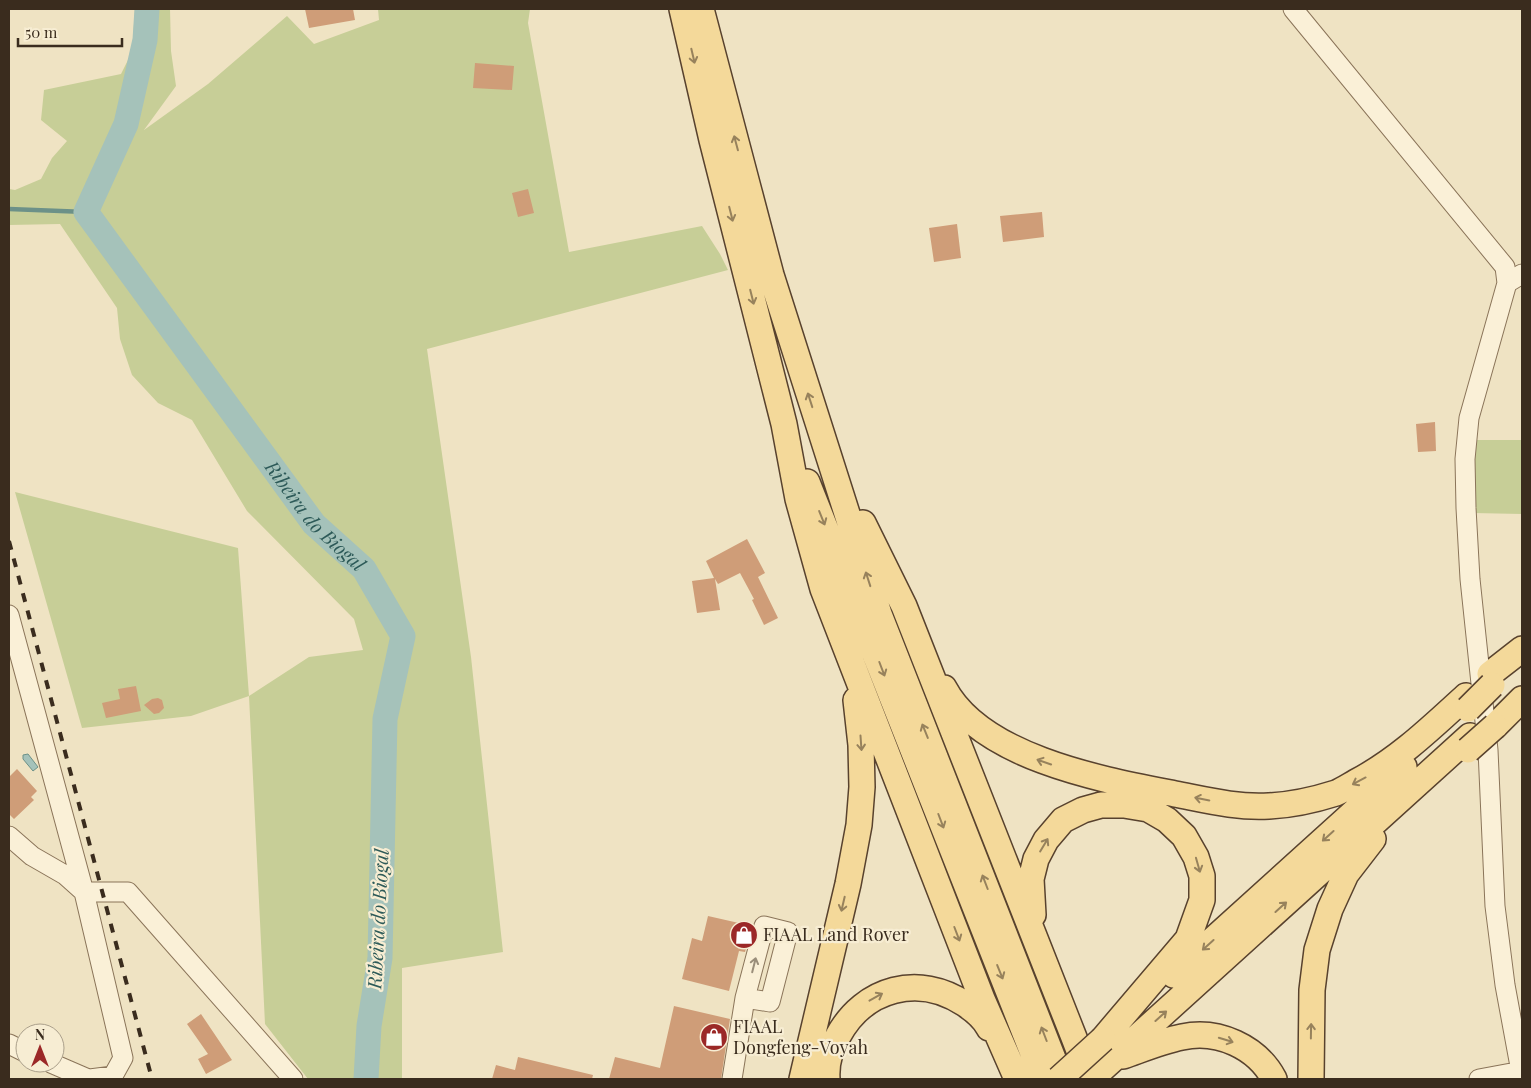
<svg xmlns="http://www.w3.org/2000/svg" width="1531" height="1088" viewBox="0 0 1531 1088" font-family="'Playfair Display',serif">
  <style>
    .green { fill: #c7ce97 }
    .water { fill: #a5c2ba; stroke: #6c9188 }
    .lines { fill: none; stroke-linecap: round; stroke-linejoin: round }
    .stream { stroke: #6c9188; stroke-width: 4.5 }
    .river { stroke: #a5c2ba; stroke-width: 25 }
    .building { fill: #cf9d78 }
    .minor-casing { stroke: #8a7459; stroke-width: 21 }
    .major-casing { stroke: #58422e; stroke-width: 28 }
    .minor { stroke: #faf0d7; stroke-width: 19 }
    .major { stroke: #f4d99a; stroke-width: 25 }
    .rail { stroke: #3a2c1e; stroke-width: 4; stroke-dasharray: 9 9; stroke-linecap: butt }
    .major-bridge-casing { stroke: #58422e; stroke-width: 28; stroke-linecap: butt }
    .major-bridge { stroke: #f4d99a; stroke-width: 25 }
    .oneway { stroke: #97825c }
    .oneway2 { stroke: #9a8e7a }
    .labels { text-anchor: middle; stroke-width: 4.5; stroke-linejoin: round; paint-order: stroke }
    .poi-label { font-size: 18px; fill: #3a2c1e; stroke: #f7edd3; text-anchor: start }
    .water-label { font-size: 19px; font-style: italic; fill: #2d5a58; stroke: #f7edd3 }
  </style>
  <rect width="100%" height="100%" fill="#efe3c3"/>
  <path class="green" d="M135,9H170L171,51L176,86L144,130L208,84L287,16L314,44L379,20L378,9H530L528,23L569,252L702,226L720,254L728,270L427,349L471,657L503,952L402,968V1079H308L265,1024L249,696L191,716L82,728L15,492L238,548L249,696L309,657L363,650L354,619L247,511L192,420L158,403L132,375L120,339L117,308L60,224L9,225V189L15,190L41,179L52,158L67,141L41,120L44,90L121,74L132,52Z
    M1473,440H1522V514L1473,513Z"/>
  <path class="water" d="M28,754L38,767L33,771L23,759V755Z"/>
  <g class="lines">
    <path class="stream" d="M9,209L86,212"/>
    <path class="river" id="s1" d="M147,9L145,40L126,124L86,212L314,524L364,569L403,636L385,719L380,958L369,1026L366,1079"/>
  </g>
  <path class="building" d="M305,9H353L355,20L309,28Z
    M475,63L514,66L512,90L473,88Z
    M528,189L534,213L518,217L512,193Z
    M1042,212L1044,237L1003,242L1000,216Z
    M957,224L961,258L934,262L929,228Z
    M1435,422L1436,451L1418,452L1416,424Z
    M747,539L765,573L758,577L778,618L764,625L752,600L754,599L740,573L718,584L715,579L720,610L697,613L692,581L714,578L706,561Z
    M136,686L141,711L106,718L102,703L120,699L118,689Z
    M158,698L162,700L164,708L159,713L154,714L144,705L152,699Z
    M17,769L37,791L31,797L34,800L14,819L9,814V777Z
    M708,916L752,926L745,952L739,951L729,991L682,979L692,938L702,941Z
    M674,1006L730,1019L721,1079H609L615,1057L660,1068Z
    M201,1014L232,1060L206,1074L198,1059L208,1054L187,1024Z
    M518,1057L593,1075L592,1079H492L496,1065L515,1070Z"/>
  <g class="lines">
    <g class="minor-casing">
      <path id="minor" d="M1293,9L1505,267L1507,283L1469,418L1465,459L1466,508L1470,579L1488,750L1495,906L1505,985L1522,1077
        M1507,283L1522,274
        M9,615L84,892L123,1058L113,1076L90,1079
        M9,836L32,856L65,875L84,892
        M84,892H128L293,1079
        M9,1044L25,1052
        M51,1063L88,1079
        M732,1079L745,998L764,926L788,932L770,1002L745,998
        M1479,1079L1522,1071"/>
    </g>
    <g class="major-casing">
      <path id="major" d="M682,9L712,140L784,424L798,499L823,589L982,999L1017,1079
        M701,9L771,275L879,614L1061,1079
        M807,482L1040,1071
        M863,523L904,606L1073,1035L1090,1079
        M1490,674L1522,649
        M944,688C981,758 1104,780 1175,794C1206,800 1237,808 1269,806C1292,805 1314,800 1336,793C1343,790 1349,786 1356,782C1398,760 1431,728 1466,696
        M1495,726L1522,699
        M1033,915L1031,879L1036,859L1046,840L1063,820L1083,810L1101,805H1124L1148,809L1167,820L1184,836L1196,857L1202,876V900L1188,939L1103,1039
        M1174,975L1404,767
        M1123,1056C1143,1049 1162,1041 1182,1037C1218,1029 1257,1047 1274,1079
        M802,1079L848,884L859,825L862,787L861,745L856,700
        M827,1079C826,1064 830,1049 838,1036C864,988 919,973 965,1004C974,1010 984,1018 989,1028
        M1091,1079L1470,736
        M1311,1079L1312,990L1317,950L1330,909L1346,874L1373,839"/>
    </g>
    <use href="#minor" class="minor"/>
    <use href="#major" class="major"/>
    <path class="rail" d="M9,541L152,1079"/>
    <g class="major-bridge-casing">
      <path id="major-bridge" d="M1468,709L1492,685
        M1468,750L1495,726
        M1059,1079L1103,1039"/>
    </g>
    <use href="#major-bridge" class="major-bridge"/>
  </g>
  <defs><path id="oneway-shaft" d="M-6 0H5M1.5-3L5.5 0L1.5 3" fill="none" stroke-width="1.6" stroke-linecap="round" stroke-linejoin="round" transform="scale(1.25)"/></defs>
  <g class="oneway">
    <use href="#oneway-shaft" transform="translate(693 56) rotate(77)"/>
    <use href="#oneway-shaft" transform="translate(736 143) rotate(-105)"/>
    <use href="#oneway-shaft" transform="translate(731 214) rotate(76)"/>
    <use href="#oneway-shaft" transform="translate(752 297) rotate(76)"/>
    <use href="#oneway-shaft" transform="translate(810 400) rotate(-108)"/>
    <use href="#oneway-shaft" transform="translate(822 518) rotate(68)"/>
    <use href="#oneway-shaft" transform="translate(868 579) rotate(-108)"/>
    <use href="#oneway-shaft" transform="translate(882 669) rotate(69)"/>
    <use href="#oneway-shaft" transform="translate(925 731) rotate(-112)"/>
    <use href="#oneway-shaft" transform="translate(861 743) rotate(86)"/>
    <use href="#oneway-shaft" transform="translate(1044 762) rotate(-161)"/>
    <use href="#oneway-shaft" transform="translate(1359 781) rotate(152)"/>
    <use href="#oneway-shaft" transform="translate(1202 799) rotate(-169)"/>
    <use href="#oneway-shaft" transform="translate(941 821) rotate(69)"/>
    <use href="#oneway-shaft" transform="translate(1328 836) rotate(138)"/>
    <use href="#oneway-shaft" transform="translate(1044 845) rotate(-59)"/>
    <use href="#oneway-shaft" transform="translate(1198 865) rotate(74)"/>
    <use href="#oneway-shaft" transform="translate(985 882) rotate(-111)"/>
    <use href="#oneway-shaft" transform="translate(843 904) rotate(103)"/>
    <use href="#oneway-shaft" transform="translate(1281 907) rotate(-42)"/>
    <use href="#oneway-shaft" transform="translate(957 934) rotate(69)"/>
    <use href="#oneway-shaft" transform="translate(1208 945) rotate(138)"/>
    <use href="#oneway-shaft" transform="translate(1000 972) rotate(68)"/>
    <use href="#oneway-shaft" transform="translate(876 997) rotate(-29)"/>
    <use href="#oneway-shaft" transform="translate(1161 1016) rotate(-42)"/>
    <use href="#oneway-shaft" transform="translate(1311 1031) rotate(-89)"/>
    <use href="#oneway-shaft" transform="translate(1044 1034) rotate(-111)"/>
    <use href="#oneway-shaft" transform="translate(1226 1040) rotate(17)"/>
  </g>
  <use class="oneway2" href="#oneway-shaft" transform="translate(754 965) rotate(-76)"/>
  <defs>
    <g id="shop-disc" transform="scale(1.4375)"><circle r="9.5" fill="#9b2827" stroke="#f7edd3"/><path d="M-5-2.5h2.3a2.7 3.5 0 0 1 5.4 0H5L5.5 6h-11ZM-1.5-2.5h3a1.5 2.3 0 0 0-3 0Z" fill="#fff"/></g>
  </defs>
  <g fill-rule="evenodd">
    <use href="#shop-disc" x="744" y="935"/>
    <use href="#shop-disc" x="714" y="1037"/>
  </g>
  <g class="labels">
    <g class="poi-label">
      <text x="763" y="941">FIAAL Land Rover</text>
      <text x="733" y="1033">FIAAL<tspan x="733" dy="21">Dongfeng-Voyah</tspan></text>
    </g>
    <g class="water-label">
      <text dy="7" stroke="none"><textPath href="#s1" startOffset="595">Ribeira do Biogal</textPath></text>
      <text transform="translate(378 919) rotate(-87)" y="7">Ribeira do Biogal</text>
    </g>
  </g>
  <rect width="1531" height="1088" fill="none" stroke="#3a2c1e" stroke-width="20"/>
  <g transform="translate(40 1048)"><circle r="24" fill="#f7edd3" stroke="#aba08b"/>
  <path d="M0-4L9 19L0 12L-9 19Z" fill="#9b2827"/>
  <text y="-8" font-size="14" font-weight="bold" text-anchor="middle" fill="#3a2c1e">N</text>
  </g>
  <path d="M18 38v8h104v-8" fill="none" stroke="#3a2c1e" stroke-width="2.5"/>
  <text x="25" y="38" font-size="15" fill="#3a2c1e" stroke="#f7edd3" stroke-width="4" paint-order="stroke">50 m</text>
</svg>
